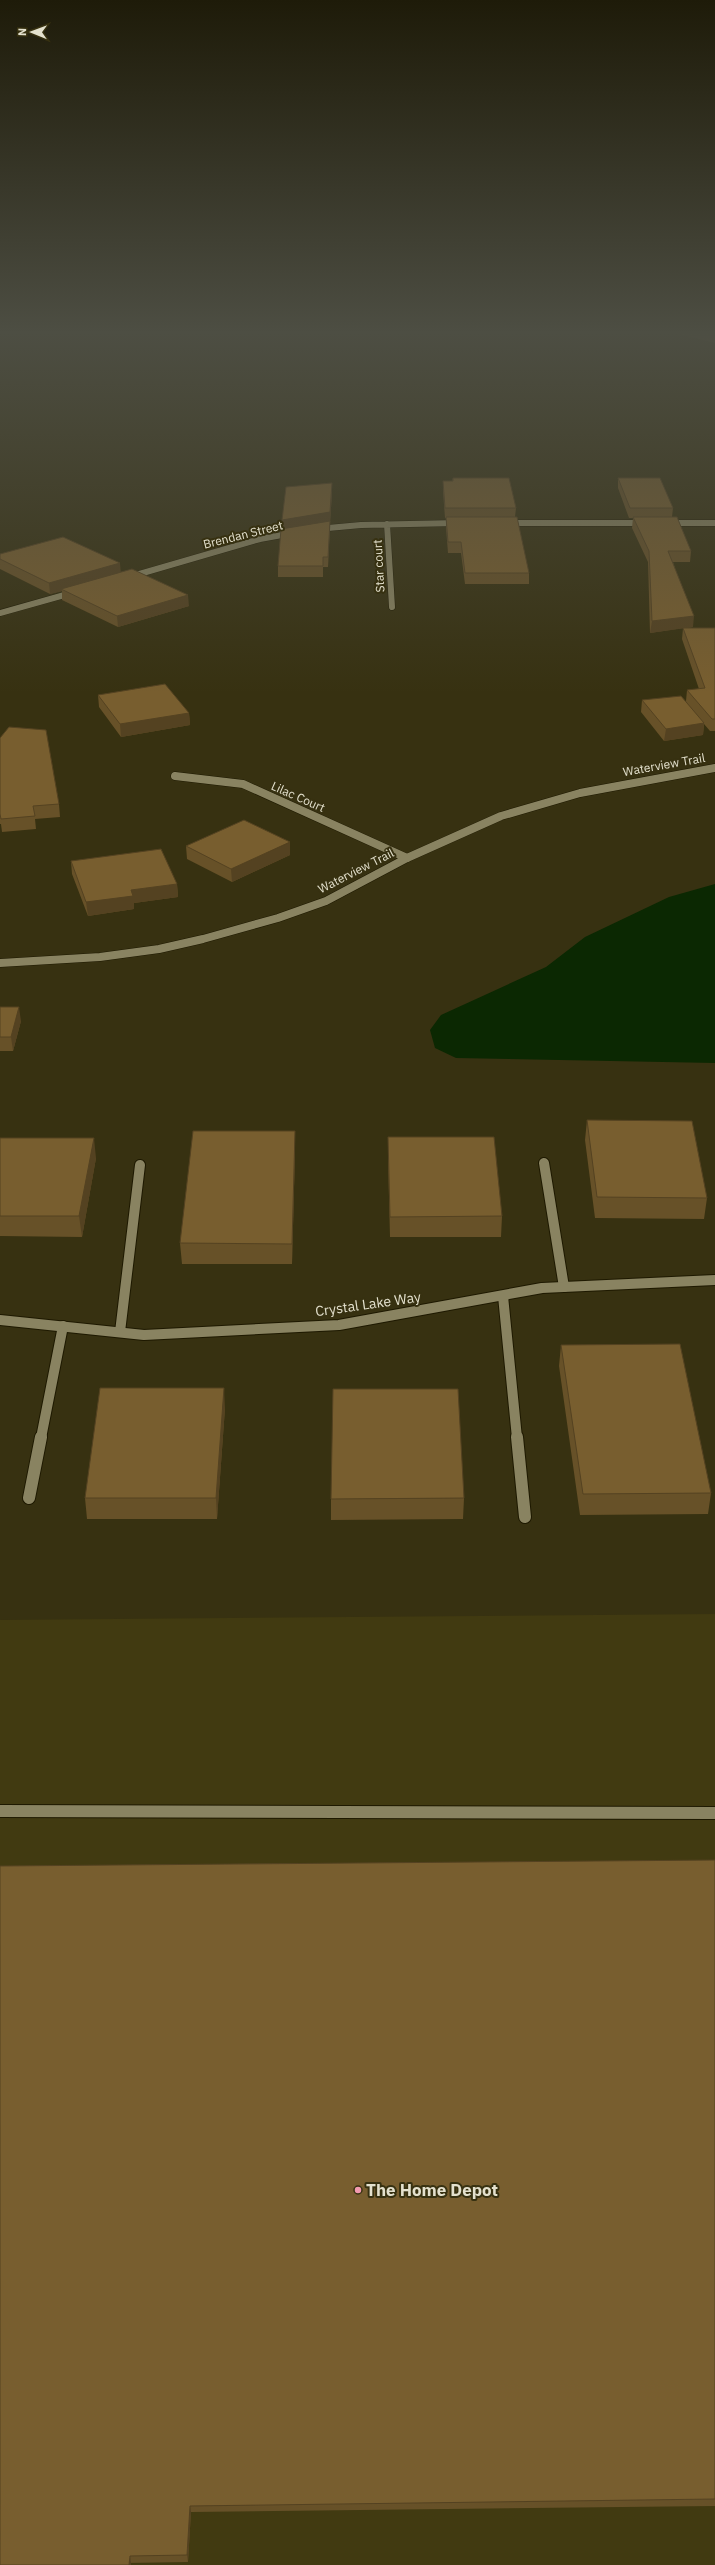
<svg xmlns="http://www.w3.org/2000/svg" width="715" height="2565" viewBox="0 0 715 2565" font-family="'IBM Plex Sans',sans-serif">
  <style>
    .built { fill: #413a11 }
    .green { fill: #6a523e }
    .water { fill: #0b2802 }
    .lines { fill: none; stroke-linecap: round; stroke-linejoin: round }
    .lane-far1-casing { stroke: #1e1900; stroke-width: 12 }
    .lane-casing { stroke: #1e1900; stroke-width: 14 }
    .street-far2-casing { stroke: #1e1900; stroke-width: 7 }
    .street-far1-casing { stroke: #1e1900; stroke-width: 9 }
    .street-casing { stroke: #1e1900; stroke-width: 12 }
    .lane-far1 { stroke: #898361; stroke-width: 10 }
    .lane { stroke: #898361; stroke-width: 12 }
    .street-far2 { stroke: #898361; stroke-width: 6 }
    .street-far1 { stroke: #898361; stroke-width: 8 }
    .street { stroke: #898361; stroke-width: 10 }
    .wall { fill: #675128 }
    .shaded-wall { fill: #544221 }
    .building { fill: #785e2f; stroke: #544221 }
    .poi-dot { fill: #f29ab0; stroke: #373111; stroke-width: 1.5 }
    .labels { text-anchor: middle; stroke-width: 4; stroke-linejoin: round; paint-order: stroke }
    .far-street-label { font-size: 12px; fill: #e4e1ce; stroke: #373111 }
    .street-label { font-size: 14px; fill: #e4e1ce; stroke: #373111 }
    .near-poi-label { font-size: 17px; font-weight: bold; fill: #e4e1ce; stroke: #373111; text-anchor: start }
  </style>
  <rect width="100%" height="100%" fill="#373111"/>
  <path class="built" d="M715,1614V2565H0V1620Z"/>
  <path class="green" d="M268,333H630L267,334Z
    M675,333H715V343Z"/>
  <path class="water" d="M715,884V1063L456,1058L435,1048L430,1030L441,1015L546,967L585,937L669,897Z"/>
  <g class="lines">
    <g class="lane-far1-casing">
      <path id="lane-far1" d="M544,1163L564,1287
        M503,1296L517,1438
        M120,1332L140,1165
        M41,1438L63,1326"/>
    </g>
    <g class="lane-casing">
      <path id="lane" d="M517,1437L525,1517
        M29,1498L41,1437
        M0,1811L715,1813"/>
    </g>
    <g class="street-far2-casing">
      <path id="street-far2" d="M506,523H646
        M666,523H715
        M387,524L392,607
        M317,529L361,525L458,523
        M129,577L260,539L293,533
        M0,613L75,592"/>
    </g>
    <g class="street-far1-casing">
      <path id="street-far1" d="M175,776L243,784L407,858
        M0,963L100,957L159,949L203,939L278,918L326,901L407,858L501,816L580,793L715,768"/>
    </g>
    <g class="street-casing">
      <path id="street" d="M0,1320L144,1335L339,1325L542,1288L715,1280"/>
    </g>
    <use href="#lane-far1" class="lane-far1"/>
    <use href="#lane" class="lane"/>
    <use href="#street-far2" class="street-far2"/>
    <use href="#street-far1" class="street-far1"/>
    <use href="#street" class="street"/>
  </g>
  <path class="wall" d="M453,478L516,508L515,517L529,573V584H465L461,553H448L446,528V518H445L443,491V481H452Z
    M618,478L673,508L672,517L691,551L690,562H673L693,627L686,628H715V731H710L704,724L703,735L664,741L641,712L642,700L686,701L687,690L699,689L682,639L683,628L650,633L648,562L632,528L633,518H629L618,488Z
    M332,493L330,523L328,567H323V577H278V566L283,529L282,520Z
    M0,554L120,563V572L189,606L118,627L62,600V591L50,594L0,569Z
    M98,695L189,713L190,725L121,737L99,707Z
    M0,738L59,804L60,817L35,819L36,829L2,832L1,824H0Z
    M186,846L290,855L232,882L187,859Z
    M71,861L177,884L178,897L134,903V909L88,916L72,874Z
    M0,1007L21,1021L13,1051H0Z
    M587,1120L707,1198L704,1219L595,1218L585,1140Z
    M388,1137L502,1216L501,1237H390L388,1157Z
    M0,1138L96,1158L82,1237L0,1236Z
    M295,1151L292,1264H182L180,1243Z
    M561,1345L711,1493L708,1514L580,1515L559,1366Z
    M225,1408L217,1519H87L85,1498Z
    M464,1498L463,1519L331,1520V1499Z
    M715,1860V2506L191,2512L188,2562L0,2565Z"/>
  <path class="shaded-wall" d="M332,483V493L330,523L328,567V557L283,531L282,520Z
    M120,563L121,574L61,589L62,591L50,594L49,583Z
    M188,595L189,606L118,627L117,616Z
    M694,616L693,627L650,633L652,621Z
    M189,713L190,725L121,737L120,724Z
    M704,723L703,735L664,741L666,729Z
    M290,842V855L232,882L231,869Z
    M177,884L178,897L134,903V909L88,916L86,902L131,890Z
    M19,1007L21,1021L13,1051L11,1037Z
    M295,1131V1151L292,1264V1244Z
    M94,1138L96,1158L82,1237L79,1216Z
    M224,1388L225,1408L217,1519L216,1498Z
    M190,2506L191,2512L188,2562L187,2555Z
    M130,2556L131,2563V2565H129Z"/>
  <path class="building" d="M453,478H509L516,508H445L443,481H453Z
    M618,478H660L673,508H630Z
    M332,483L330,512L282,520L286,487Z
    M446,517H517L529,573H465L461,542H448Z
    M633,517H677L691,551H668L694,616L652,621L649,551Z
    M330,521L328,557H323V566H278L281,529Z
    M63,537L120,563L49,583L0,559V554Z
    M132,569L188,595L117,616L61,589Z
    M683,628H715V719H712L687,690L705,688Z
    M165,684L189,713L120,724L98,695Z
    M681,696L704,723L666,729L642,700Z
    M9,727L46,730L59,804L33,806L35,816L1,819L0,814V738Z
    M244,820L290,842L231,869L186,846Z
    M161,849L177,884L131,890L133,896L86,902L71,861Z
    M0,1007H19L11,1037H0Z
    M587,1120L692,1121L707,1198L597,1197Z
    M193,1131H295L292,1244L180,1243Z
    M388,1137H494L502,1216L390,1217Z
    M0,1138H94L79,1216H0Z
    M680,1344L711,1493L583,1494L561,1345Z
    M100,1388H224L216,1498H85Z
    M333,1389H458L464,1498L331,1499Z
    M715,1860V2499L190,2506L187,2555L130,2556L129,2565H0V1866Z"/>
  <linearGradient id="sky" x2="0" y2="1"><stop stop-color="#1e1b09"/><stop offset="0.48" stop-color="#4d4e43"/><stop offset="1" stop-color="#4d4e43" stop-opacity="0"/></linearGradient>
  <rect width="715" height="693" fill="url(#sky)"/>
  <circle class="poi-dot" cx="358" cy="2190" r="4"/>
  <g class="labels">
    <g class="far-street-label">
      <text transform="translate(243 535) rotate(-14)" y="4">Brendan Street</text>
      <text transform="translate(379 566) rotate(-93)" y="4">Star court</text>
      <text transform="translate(664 765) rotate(-10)" y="4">Waterview Trail</text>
      <text transform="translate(298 797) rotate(24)" y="4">Lilac Court</text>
      <text transform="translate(356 871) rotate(-27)" y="4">Waterview Trail</text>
    </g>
    <g class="street-label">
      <text transform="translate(368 1304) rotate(-8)" y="5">Crystal Lake Way</text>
    </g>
    <g class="near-poi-label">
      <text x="366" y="2196">The Home Depot</text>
    </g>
  </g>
  <g transform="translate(32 32) rotate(271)" stroke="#373111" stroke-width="3" paint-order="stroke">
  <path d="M0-3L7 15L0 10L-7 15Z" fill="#e4e1ce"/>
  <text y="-6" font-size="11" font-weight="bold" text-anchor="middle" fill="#e4e1ce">N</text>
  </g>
</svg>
